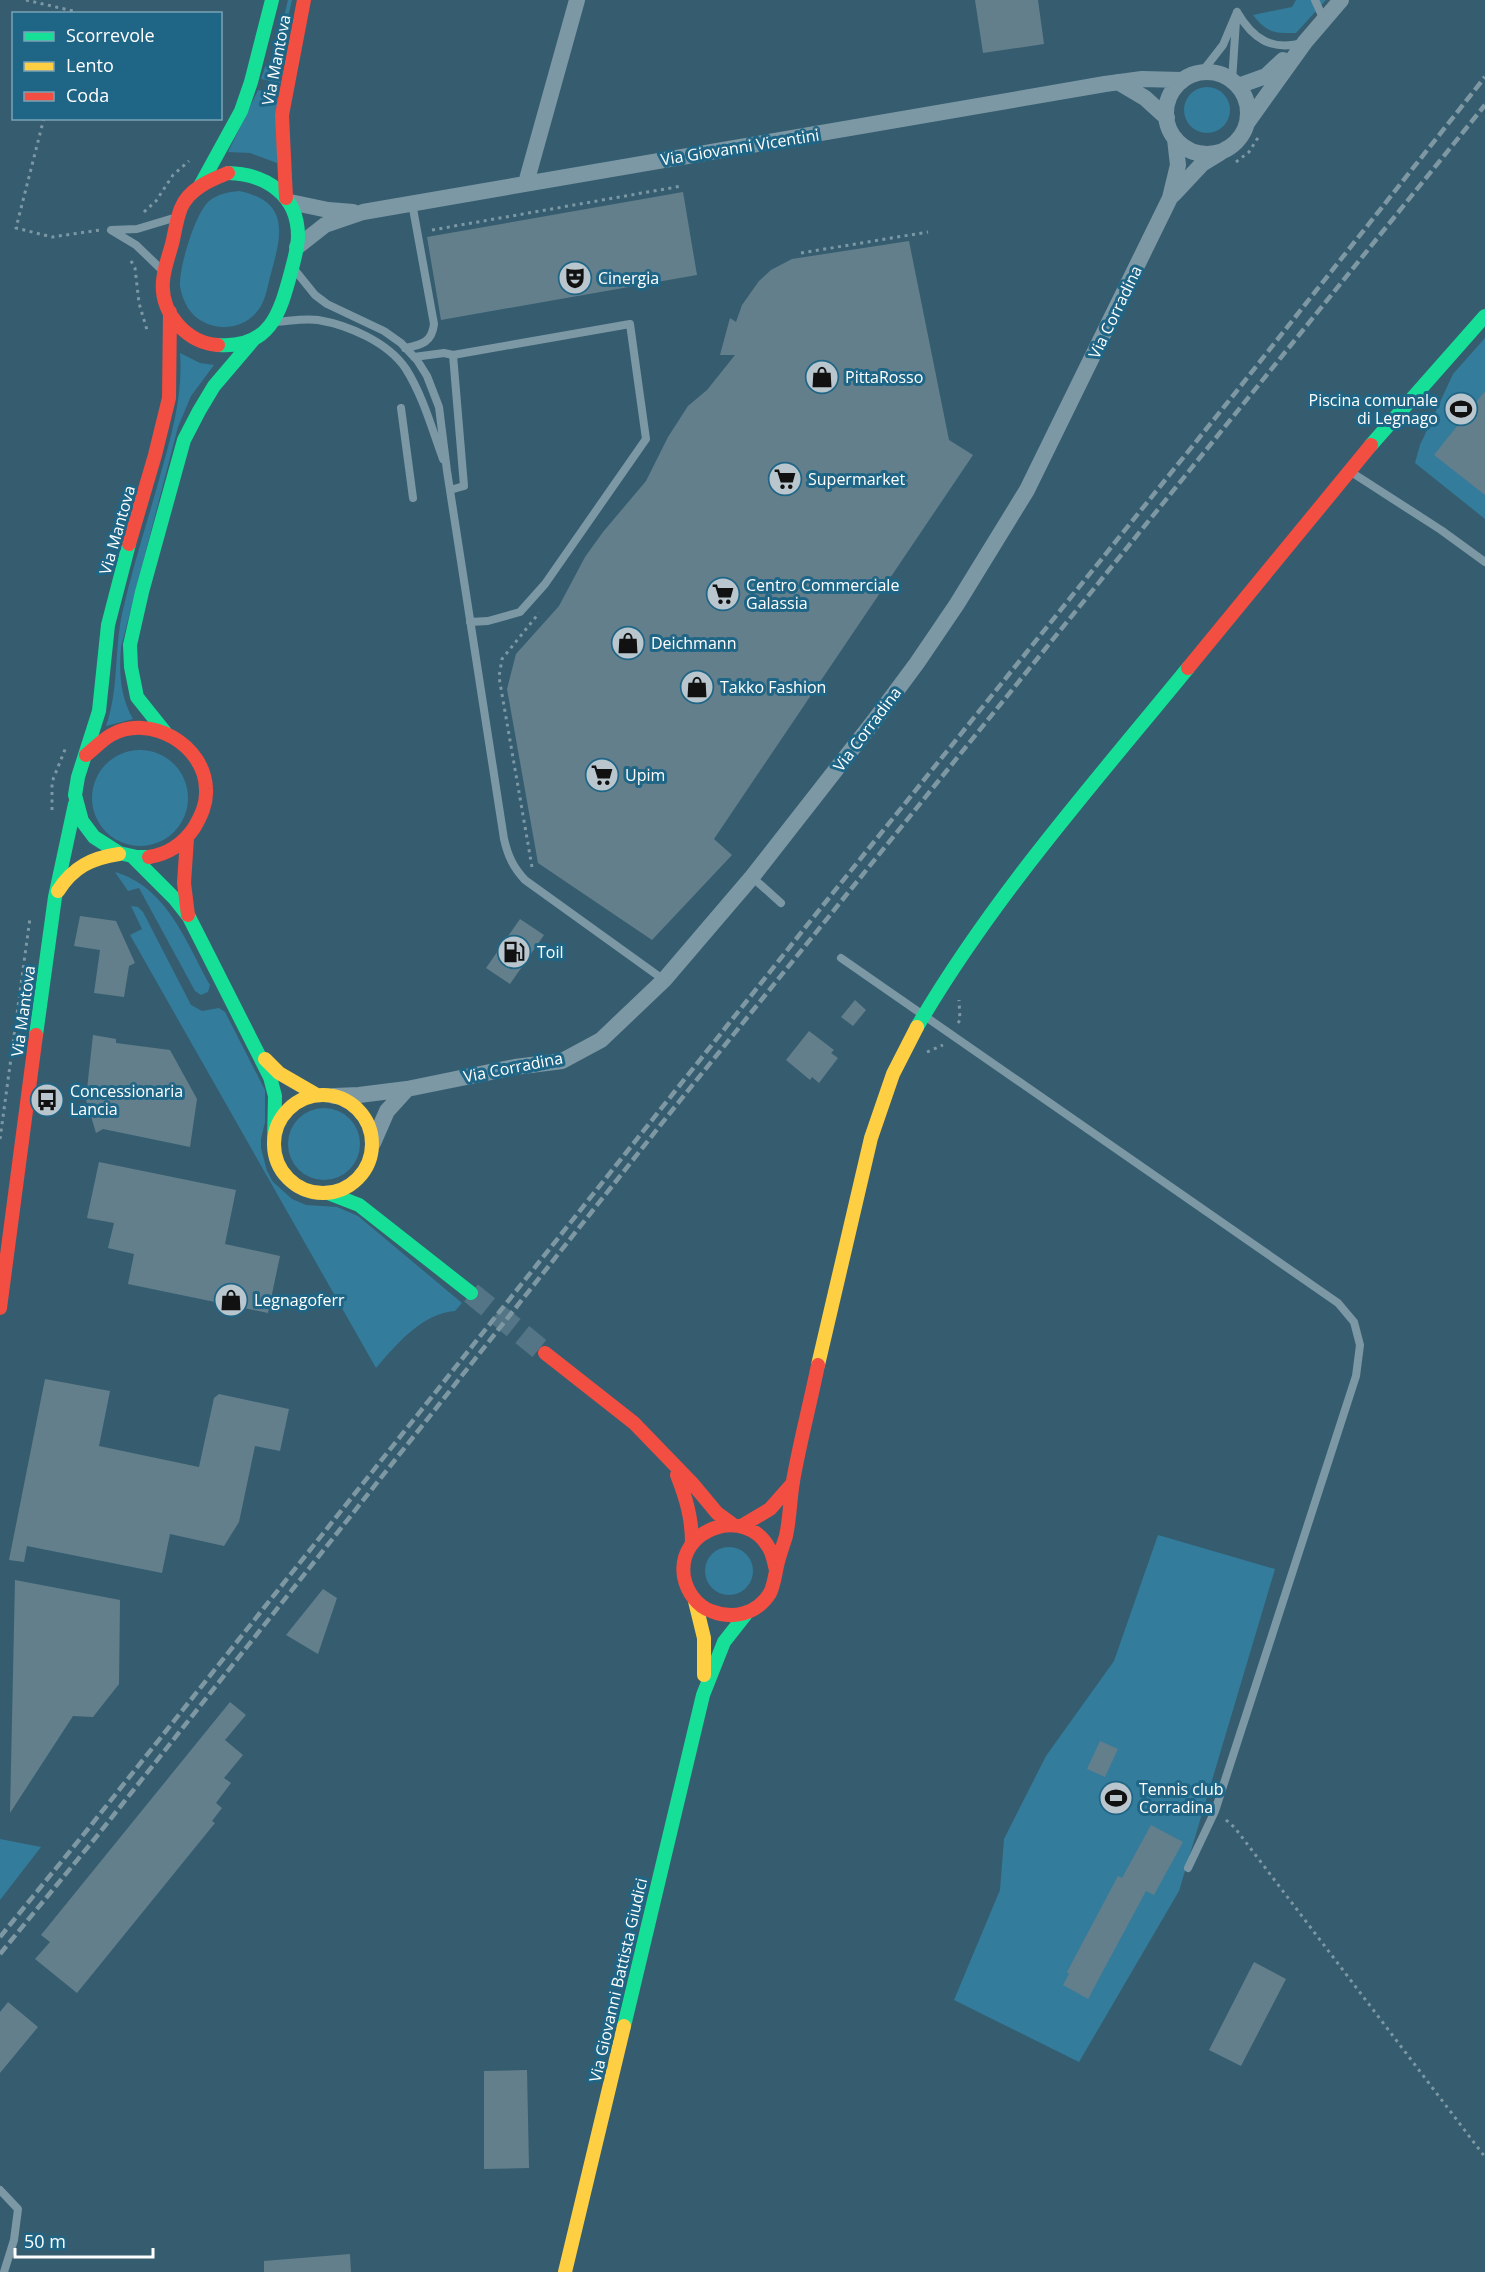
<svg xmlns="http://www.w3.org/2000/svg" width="1485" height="2272" viewBox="0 0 1485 2272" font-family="'Open Sans',sans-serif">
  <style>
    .green { fill: #337c9c }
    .building { fill: #637f8c }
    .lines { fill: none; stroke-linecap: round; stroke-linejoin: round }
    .secondary-tunnel { stroke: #547585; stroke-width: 22; stroke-dasharray: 22 11; stroke-linecap: butt }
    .path { stroke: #7d98a5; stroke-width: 3; stroke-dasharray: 3 4.5; stroke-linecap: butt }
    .lane { stroke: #7d98a5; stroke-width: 8 }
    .street { stroke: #7d98a5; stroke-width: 16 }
    .fast { stroke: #16e098; stroke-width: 14 }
    .slow { stroke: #ffcf43; stroke-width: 14 }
    .jam { stroke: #f24e42; stroke-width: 14 }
    .rail { stroke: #7d98a3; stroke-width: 4.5; stroke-dasharray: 10 4.5; stroke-linecap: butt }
    .labels { text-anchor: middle; stroke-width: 6; stroke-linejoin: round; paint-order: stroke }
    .street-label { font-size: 16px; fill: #fff; stroke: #1f6586 }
    .poi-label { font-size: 16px; fill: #fff; stroke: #1f6586; text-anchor: start }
  </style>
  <rect width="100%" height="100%" fill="#365d6f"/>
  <path class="green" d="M288,0H292L278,59L283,72L280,83L261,79L265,67L274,58Z
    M1296,0H1326L1296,33C1274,33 1267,33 1253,15L1292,7Z
    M1184 110a23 23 0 1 1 46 0a23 23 0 1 1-46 0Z
    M258,90L278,94L277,163L250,153L228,152Z
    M239,191C292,202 281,237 270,277C267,289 265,304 255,314C236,334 202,330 188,308C184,301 181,294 180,286C179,267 195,214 209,201C218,194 228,192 239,191Z
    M1485,338V519L1415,463L1420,445L1453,374Z
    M180,353L200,363L214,365L191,396L178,427L121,647C119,673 120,696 133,719L106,726C119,690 114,652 122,614C133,565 149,517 162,469C173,430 183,393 180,353Z
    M92 798a48 48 0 1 1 96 0a48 48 0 1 1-96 0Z
    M115,872C167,887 186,942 210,985L208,992L201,995L195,991L139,888L128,891Z
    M131,906L138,907L143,912L191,1005L202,1011L219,1008L225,1012L265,1090V1122L261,1139V1148L267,1171L273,1182L292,1199L306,1205L337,1207L358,1216L462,1303L455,1311C421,1314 397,1344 376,1368L130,935L142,929Z
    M288 1144a36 36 0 1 1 72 0a36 36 0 1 1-72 0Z
    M1158,1535L1275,1569L1179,1891L1079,2062L954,2000L1000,1890L1004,1839L1046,1756L1114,1661Z
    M705 1571a24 24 0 1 1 48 0a24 24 0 1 1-48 0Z
    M0,1839L41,1847L0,1900Z"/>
  <path class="building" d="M975,0H1038L1044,44L983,53Z
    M683,192L697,275L441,320L427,237Z
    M909,241L949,440L973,455L714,839L732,855L652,940L538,863L507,689L516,654L559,606L585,557L603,532L646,481L668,437L688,406L707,390L735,355H720L730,318L736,322L742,305L759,281L771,270L792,259Z
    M1485,391V495L1434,455Z
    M80,916L116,921L135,963L129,966L124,997L94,993L100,950L74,946Z
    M520,919L544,935L510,984L486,968Z
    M855,1000L866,1010L853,1026L841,1017Z
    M809,1031L834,1050L831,1053L838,1058L819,1083L812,1077L810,1080L786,1060Z
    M93,1035L116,1039V1043L170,1050L197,1099L190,1147L103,1129L96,1133L83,1090L87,1089Z
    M99,1162L236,1190L225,1244L280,1256L268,1313L128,1284L134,1254L108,1248L114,1223L87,1218Z
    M45,1379L110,1391L99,1446L199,1467L214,1398L219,1394L289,1409L280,1451L255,1446L239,1522L224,1546L170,1534L162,1573L27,1546L24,1562L9,1560Z
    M15,1580L120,1600L119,1684L93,1717L73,1716L10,1813Z
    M323,1589L337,1598L318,1654L286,1635Z
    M230,1702L246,1715L225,1740L243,1755L224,1778L231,1783L216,1803L222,1808L212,1821L215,1823L77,1993L35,1959L50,1942L41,1935Z
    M1100,1741L1118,1749L1105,1777L1087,1769Z
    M1151,1825L1183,1842L1154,1895L1146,1891L1088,1999L1063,1985L1069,1974L1067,1972L1118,1876L1122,1878Z
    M1254,1962L1286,1979L1241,2066L1209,2050Z
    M8,2002L38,2027L0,2073V2012Z
    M527,2070L529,2168L484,2169V2071Z
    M350,2254L351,2272H264V2261Z"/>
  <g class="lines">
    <path class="secondary-tunnel" d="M471,1293L545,1353"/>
    <path class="path" d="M26,0L73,11L72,14
      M44,118L16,228L52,237L100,230
      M1236,162L1249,152L1259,136
      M144,212L156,201L173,175L189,161
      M432,230L682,186
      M801,253L928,232
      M131,261L135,268L139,303L147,330
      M52,810V782L66,747
      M532,867L499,677L502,659L539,613
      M958,1023L960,1020L959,1000
      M927,1052L943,1045
      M0,1139L30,918
      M1226,1820L1235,1828L1485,2157"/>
    <path class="lane" d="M1315,0L1324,20
      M1237,12C1253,39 1271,51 1303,43
      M1202,72L1223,45L1237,12
      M1232,81L1236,21
      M294,269L315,295L327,304L384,331L401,343L417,360L427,376L439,407L447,471L504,839C508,856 513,867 525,880L664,980
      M162,270L136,245L111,230L137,229L177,217
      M276,322C290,321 305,318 318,320C348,325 388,342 406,369C423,396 432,429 443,459
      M405,348C422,345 432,342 434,324L412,203
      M414,357L444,353L453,355
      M401,408L413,498
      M1351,472L1441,530L1485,562
      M450,490L464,486L453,355L630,324L646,439L545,584L520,612L488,621L470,622
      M752,877L781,903
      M841,958L1338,1303L1354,1322L1360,1345L1356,1376L1215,1811L1188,1868
      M0,2190L18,2209L14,2240L4,2272"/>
    <path class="street" d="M1166 113a41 41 0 1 1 82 0a41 41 0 1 1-82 0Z
      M1118,82L1145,98L1167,118
      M1238,86L1266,76L1283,60
      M1247,123L1305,42L1341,0
      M526,183L577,0
      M1173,195L1202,164L1220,153
      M290,202L328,210L353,212
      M297,247L325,225L363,212L1105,84L1142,79L1182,80
      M334,1096L359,1095L407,1089L515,1067L562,1061L601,1040L664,980L752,877L874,721L917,663L957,604L1027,490L1170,198L1178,165L1175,139
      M373,1143L387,1111L407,1089"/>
    <path class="fast" d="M201,184L241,111L251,82L272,0
      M218,345C270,349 280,313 291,272C294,260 298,248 298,236C298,195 266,174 228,173
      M1371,445L1485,316
      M129,544L108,625L99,711L78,777L75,795L82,821L94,837L119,853L137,857H149
      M165,732L137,697L131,667L130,645L142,592L184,440L199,411L214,386L254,339
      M134,858L174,898L189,917L270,1077L275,1096L274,1143
      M917,1027C992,898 1094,783 1188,668
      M36,1035L55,897L75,804
      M328,1193L359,1205L471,1293
      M624,2026L703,1695L724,1642L746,1614"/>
    <path class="slow" d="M58,891C73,867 92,858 119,854
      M265,1059L279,1073L317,1095
      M274 1144a49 49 0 1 1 98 0a49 49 0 1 1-98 0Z
      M818,1365L871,1138L893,1074L917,1027
      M695,1601L704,1638V1675
      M565,2272L624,2026"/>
    <path class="jam" d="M286,198L282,115L304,0
      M218,345C187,343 160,313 163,281C164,267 170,253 173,240C175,230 177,218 181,208C189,189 210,180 228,173
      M129,544L155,455L169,398L170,312
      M1188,668L1371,445
      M86,755C94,749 102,740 111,735C150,713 205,745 206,789C207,804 201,816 194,828C183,844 168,854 149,857
      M187,838L184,883L188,915
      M0,1308L36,1035
      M545,1353L634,1423L692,1483L717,1513L732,1524
      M677,1475C686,1498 692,1518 692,1543
      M743,1525L770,1509L793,1483
      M776,1570C774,1563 773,1554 769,1548C746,1505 676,1528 684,1577C687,1592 697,1606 711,1611C733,1620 757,1614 770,1593C774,1585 775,1575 777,1566C779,1556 783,1546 786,1536C790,1518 790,1499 793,1481C800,1442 810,1404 818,1365"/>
    <path class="rail" d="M0,1937L88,1829L812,919L1232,397L1485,77
      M0,1954L97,1836L674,1108L1485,105"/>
  </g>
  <defs>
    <g id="theatre-disc" transform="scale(1.725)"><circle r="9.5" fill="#b9c6cd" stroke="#1f6586"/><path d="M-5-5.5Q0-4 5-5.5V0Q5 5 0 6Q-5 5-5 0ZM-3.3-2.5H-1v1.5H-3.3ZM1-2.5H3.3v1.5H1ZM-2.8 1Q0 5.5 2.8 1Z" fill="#111"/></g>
    <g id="shop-disc" transform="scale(1.725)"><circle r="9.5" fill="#b9c6cd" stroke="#1f6586"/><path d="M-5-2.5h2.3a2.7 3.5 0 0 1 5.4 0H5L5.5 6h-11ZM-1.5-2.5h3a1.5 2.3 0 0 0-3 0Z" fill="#111"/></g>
    <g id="stadium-disc" transform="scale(1.725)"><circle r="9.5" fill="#b9c6cd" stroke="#1f6586"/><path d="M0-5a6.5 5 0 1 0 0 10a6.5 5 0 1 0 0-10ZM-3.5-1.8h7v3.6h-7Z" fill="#111"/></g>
    <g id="supermarket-disc" transform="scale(1.725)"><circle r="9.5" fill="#b9c6cd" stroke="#1f6586"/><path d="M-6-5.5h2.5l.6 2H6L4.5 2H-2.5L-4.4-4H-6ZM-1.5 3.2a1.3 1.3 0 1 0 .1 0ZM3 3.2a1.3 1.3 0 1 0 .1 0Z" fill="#111"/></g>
    <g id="fuel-disc" transform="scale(1.725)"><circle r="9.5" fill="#b9c6cd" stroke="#1f6586"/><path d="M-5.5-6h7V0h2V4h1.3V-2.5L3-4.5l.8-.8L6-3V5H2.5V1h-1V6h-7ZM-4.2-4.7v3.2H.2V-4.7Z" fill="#111"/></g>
    <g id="bus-disc" transform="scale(1.725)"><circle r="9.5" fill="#b9c6cd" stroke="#1f6586"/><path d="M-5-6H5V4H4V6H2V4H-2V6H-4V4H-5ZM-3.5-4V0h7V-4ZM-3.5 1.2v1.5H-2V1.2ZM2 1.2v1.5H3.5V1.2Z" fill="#111"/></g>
  </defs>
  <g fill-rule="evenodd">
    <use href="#theatre-disc" x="575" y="278"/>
    <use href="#shop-disc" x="822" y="377"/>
    <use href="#stadium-disc" x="1461" y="409"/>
    <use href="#supermarket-disc" x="785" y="479"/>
    <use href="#supermarket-disc" x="723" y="594"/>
    <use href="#shop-disc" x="628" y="643"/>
    <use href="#shop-disc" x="697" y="687"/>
    <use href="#supermarket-disc" x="602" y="775"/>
    <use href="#fuel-disc" x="514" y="952"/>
    <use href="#bus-disc" x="47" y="1100"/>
    <use href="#shop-disc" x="231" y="1300"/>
    <use href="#stadium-disc" x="1116" y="1798"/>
  </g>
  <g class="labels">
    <g class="street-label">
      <text transform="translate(276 60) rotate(-79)" y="6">Via Mantova</text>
      <text transform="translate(740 147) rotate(-9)" y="6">Via Giovanni Vicentini</text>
      <text transform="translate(1115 312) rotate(-64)" y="6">Via Corradina</text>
      <text transform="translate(117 530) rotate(-74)" y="6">Via Mantova</text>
      <text transform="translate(867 729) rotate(-53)" y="6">Via Corradina</text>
      <text transform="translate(23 1011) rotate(-82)" y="6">Via Mantova</text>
      <text transform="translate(513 1067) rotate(-11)" y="6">Via Corradina</text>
      <text transform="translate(618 1980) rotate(-77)" y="6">Via Giovanni Battista Giudici</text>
    </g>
    <g class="poi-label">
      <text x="598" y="284">Cinergia</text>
      <text x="845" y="383">PittaRosso</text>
      <text x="1438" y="406" text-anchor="end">Piscina comunale<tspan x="1438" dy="18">di Legnago</tspan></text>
      <text x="808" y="485">Supermarket</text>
      <text x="746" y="591">Centro Commerciale<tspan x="746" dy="18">Galassia</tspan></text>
      <text x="651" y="649">Deichmann</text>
      <text x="720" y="693">Takko Fashion</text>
      <text x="625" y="781">Upim</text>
      <text x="537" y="958">Toil</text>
      <text x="70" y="1097">Concessionaria<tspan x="70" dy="18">Lancia</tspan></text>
      <text x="254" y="1306">Legnagoferr</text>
      <text x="1139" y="1795">Tennis club<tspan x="1139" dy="18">Corradina</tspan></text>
    </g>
  </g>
  <rect x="12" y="12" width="210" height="108" fill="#1f6586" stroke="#79a3b6" stroke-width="1.5"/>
  <rect x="24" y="32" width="30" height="9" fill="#16e098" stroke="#79a3b6" stroke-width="1.5"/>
  <text x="66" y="42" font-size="18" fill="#ffffff">Scorrevole</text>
  <rect x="24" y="62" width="30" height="9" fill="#ffcf43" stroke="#79a3b6" stroke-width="1.5"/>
  <text x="66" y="72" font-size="18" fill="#ffffff">Lento</text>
  <rect x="24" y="92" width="30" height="9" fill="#f24e42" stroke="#79a3b6" stroke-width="1.5"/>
  <text x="66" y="102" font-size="18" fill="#ffffff">Coda</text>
  <path d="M15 2248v9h138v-9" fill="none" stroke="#ffffff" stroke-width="3"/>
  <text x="24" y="2248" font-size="18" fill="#ffffff" stroke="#1f6586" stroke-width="4.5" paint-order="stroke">50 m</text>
</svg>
